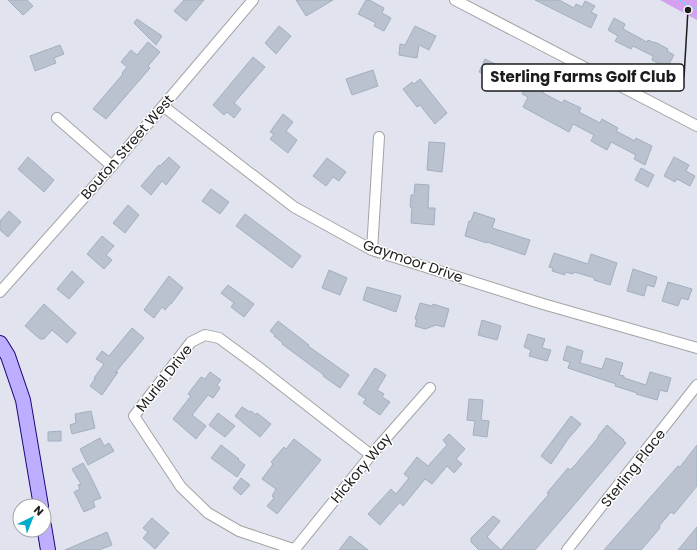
<svg xmlns="http://www.w3.org/2000/svg" width="697" height="550" viewBox="0 0 697 550" font-family="Poppins,sans-serif">
  <style>
    .grass { fill: #d3a1ee }
    .building { fill: #bac2cf; stroke: #a2afc1 }
    .lines { fill: none; stroke-linecap: round; stroke-linejoin: round }
    .street-casing { stroke: #a3a3a3; stroke-width: 12 }
    .secondary-casing { stroke: #1d0076; stroke-width: 16 }
    .path { stroke: #61d9ff; stroke-width: 2; stroke-dasharray: 2 2; stroke-linecap: butt }
    .street { stroke: #fff; stroke-width: 10 }
    .secondary { stroke: #beaeff; stroke-width: 14 }
    .labels { text-anchor: middle; stroke-width: 3; stroke-linejoin: round; paint-order: stroke }
    .street-label { font-size: 14px; fill: #1c1c1c; stroke: #fff }
    .leader { fill: none; stroke: #1c1c1c; stroke-width: 1.5 }
    .callout-dot { fill: #1c1c1c; stroke: #fff; stroke-width: 1.5 }
    .callout { fill: #fff; stroke: #1c1c1c; stroke-width: 1.5 }
    .callout-label { font-size: 15px; text-anchor: middle; font-weight: bold; fill: #1c1c1c }
  </style>
  <rect width="100%" height="100%" fill="#e1e3ef"/>
  <path class="grass" d="M660,0H697V20Z"/>
  <path class="building" d="M8,0H27L33,6L23,15Z
    M184,0H204L186,21L174,11Z
    M296,0H333L306,16Z
    M366,0H369L384,8L382,13L391,18L384,31L374,26L376,23L358,14Z
    M535,0H559L574,8L576,4L582,7L585,1L595,6L591,12L597,15L591,28Z
    M614,18L625,24L623,29L647,42L648,40L655,43V42L668,49L667,51L674,55L667,68L652,60L653,56L633,46L631,49L615,41L618,36L608,30Z
    M137,19L162,36L156,45L134,23Z
    M279,26L291,36L276,54L265,43Z
    M415,26L436,36L429,50L419,45L417,58L399,55L400,44L405,45Z
    M148,42L160,52L148,66L150,68L106,119L93,109L123,74L122,73L127,67L121,62L131,50L137,55Z
    M60,45L64,54L54,58L56,63L35,71L30,56Z
    M253,57L265,67L234,103L241,109L234,118L227,112L224,115L213,105Z
    M485,59L501,67L500,71L505,73L500,83L479,72Z
    M373,70L378,86L352,95L346,79Z
    M420,79L447,113L435,124L420,105L417,107L403,89L412,82L414,84Z
    M528,81L544,90L543,93L562,103L564,100L581,108L579,112L600,123L602,119L618,128L616,131L635,141L636,138L652,146L645,165L634,159L636,155L617,145L611,142L607,150L591,141L594,135L573,124L569,132L523,107L528,97L522,94Z
    M283,114L293,122L286,131L297,140L288,153L270,139L274,134L270,132Z
    M429,142L445,143L442,172L427,170Z
    M28,157L54,180L44,192L18,169Z
    M169,157L180,167L166,185L162,181L151,195L141,186L159,165L160,166Z
    M674,157L689,165L686,171L695,176L690,186L677,179L675,182L664,176Z
    M327,158L346,172L339,181L333,177L326,186L313,176Z
    M641,168L654,175L648,187L635,180Z
    M415,184L429,185L428,208H435L434,225L411,223L412,207H410L411,195H414Z
    M211,189L229,202L220,214L202,201Z
    M128,205L139,215L125,233L113,223Z
    M9,211L21,222L8,237L0,230V221Z
    M474,212L495,219L492,228L530,240L525,255L487,242V243L465,236L469,221H471Z
    M245,214L301,256L292,268L236,226Z
    M102,236L114,246L106,255L112,260L104,269L87,254Z
    M554,253L588,264L591,254L617,263L610,285L594,280L595,278L574,272L573,274L565,272V275L552,271L553,268L549,267Z
    M633,269L657,277L654,287L647,285L644,296L627,291Z
    M329,270L347,278L340,295L322,288Z
    M72,271L84,282L69,299L57,289Z
    M169,276L183,288L171,304H170L165,310L162,307L154,318L144,310Z
    M668,282L692,289L688,300L681,298L678,306L662,301Z
    M228,285L254,304L244,317L231,307L234,303L221,293Z
    M367,287L401,296L396,312L363,300Z
    M420,303L432,306L433,304L449,309L444,327L436,325L425,329L415,326L417,319H415Z
    M44,304L76,333L67,343L52,330L44,339H40L25,326Z
    M482,320L501,326L497,340L478,335Z
    M278,321L309,345L308,346L349,375L340,388L323,376L324,375L282,344L283,343L274,336L275,335L270,331Z
    M132,328L144,338L115,373L118,372L102,395L90,386L95,379L94,378L104,364L96,359L102,351L109,356Z
    M528,334L545,339L542,348L551,350L547,361L529,356L531,350L524,347Z
    M567,346L583,351L580,363L602,369L606,358L623,363L619,375L624,376V378L646,385L650,372L671,378L667,392L660,390L657,400L636,394L637,393L615,386L616,384L568,368L570,362L563,360Z
    M375,368L386,375L377,390L384,394L382,397L390,402L380,415L363,403L366,399L358,394Z
    M210,372L221,380L217,385L220,388L213,398L208,395L192,415L206,426L196,439L173,419L191,396L188,394L201,377L205,379Z
    M469,399L483,400L481,420L489,421L487,437L473,435L475,421L467,420Z
    M242,407L250,412L251,411L256,415L257,413L271,424L260,437L235,416Z
    M91,411L95,428L72,434L70,425L76,423L75,414Z
    M218,413L235,426L225,437L209,425Z
    M571,416L581,424L568,439L551,464L541,456Z
    M607,425L624,440H623L626,443L568,512L535,550H501L549,494L547,493L568,468L570,470L575,465L598,438V436Z
    M61,431V441H48V432Z
    M449,434L465,449L456,459L462,464L454,473L447,466L432,484L425,479L403,506L400,502L380,525L368,514L391,489L396,494L409,478L404,474L417,457L428,466L447,445L443,440Z
    M100,438L104,446L109,443L114,451L88,465L80,449Z
    M294,439L321,460L277,514L267,506L274,498L272,496L276,489L262,479L273,464L271,462L284,447L286,449Z
    M221,445L239,459L238,460L245,465L237,477L211,458Z
    M697,445V486L674,514L671,512L659,526L660,528L641,550H604L678,466L680,467Z
    M83,463L90,475L101,498L93,501L95,507L84,512L74,492L80,489L78,485L81,484L72,469Z
    M241,478L250,485L241,495L233,488Z
    M493,516L500,521L487,537L501,550H479L471,542V538Z
    M152,518L169,533L155,549L143,538L148,532L143,528Z
    M697,527V550H678Z
    M107,532L112,545L99,550H65Z
    M350,536L368,550H339Z"/>
  <g class="lines">
    <g class="street-casing">
      <path id="street" d="M455,0L697,126
        M163,106L294,207L372,250L543,304L697,348
        M57,118L112,166
        M372,250L379,137
        M0,292L112,166L253,0
        M295,549L371,455L430,388
        M296,550L239,531L208,513L181,487L134,416L191,342L205,335L219,338L257,366L371,455
        M567,550L697,385"/>
    </g>
    <g class="secondary-casing">
      <path id="secondary" d="M0,343L8,356L23,400L41,506
        M44,526L48,550"/>
    </g>
    <path class="path" d="M680,0L685,4L697,9"/>
    <use href="#street" class="street"/>
    <use href="#secondary" class="secondary"/>
  </g>
  <g class="labels">
    <g class="street-label">
      <text transform="translate(127 147) rotate(-49)" y="5">Bouton Street West</text>
      <text transform="translate(413 261) rotate(19)" y="5">Gaymoor Drive</text>
      <text transform="translate(164 378) rotate(-52)" y="5">Muriel Drive</text>
      <text transform="translate(361 468) rotate(-50)" y="5">Hickory Way</text>
      <text transform="translate(633 468) rotate(-52)" y="5">Sterling Place</text>
    </g>
  </g>
  <path class="leader" d="M688 10L684 77"/>
  <circle class="callout-dot" cx="688" cy="10" r="4"/>
  <rect class="callout" x="482" y="64" width="202" height="27" rx="4"/>
  <g class="callout-label">
    <text x="583" y="82">Sterling Farms Golf Club</text>
  </g>
  <g transform="translate(32 518) rotate(43)"><circle r="19" fill="#ffffff" stroke="#a4a4a4"/>
  <path d="M0-3L7 15L0 10L-7 15Z" fill="#00acc8"/>
  <text y="-6" font-size="11" font-weight="bold" text-anchor="middle" fill="#1c1c1c">N</text>
  </g>
</svg>
